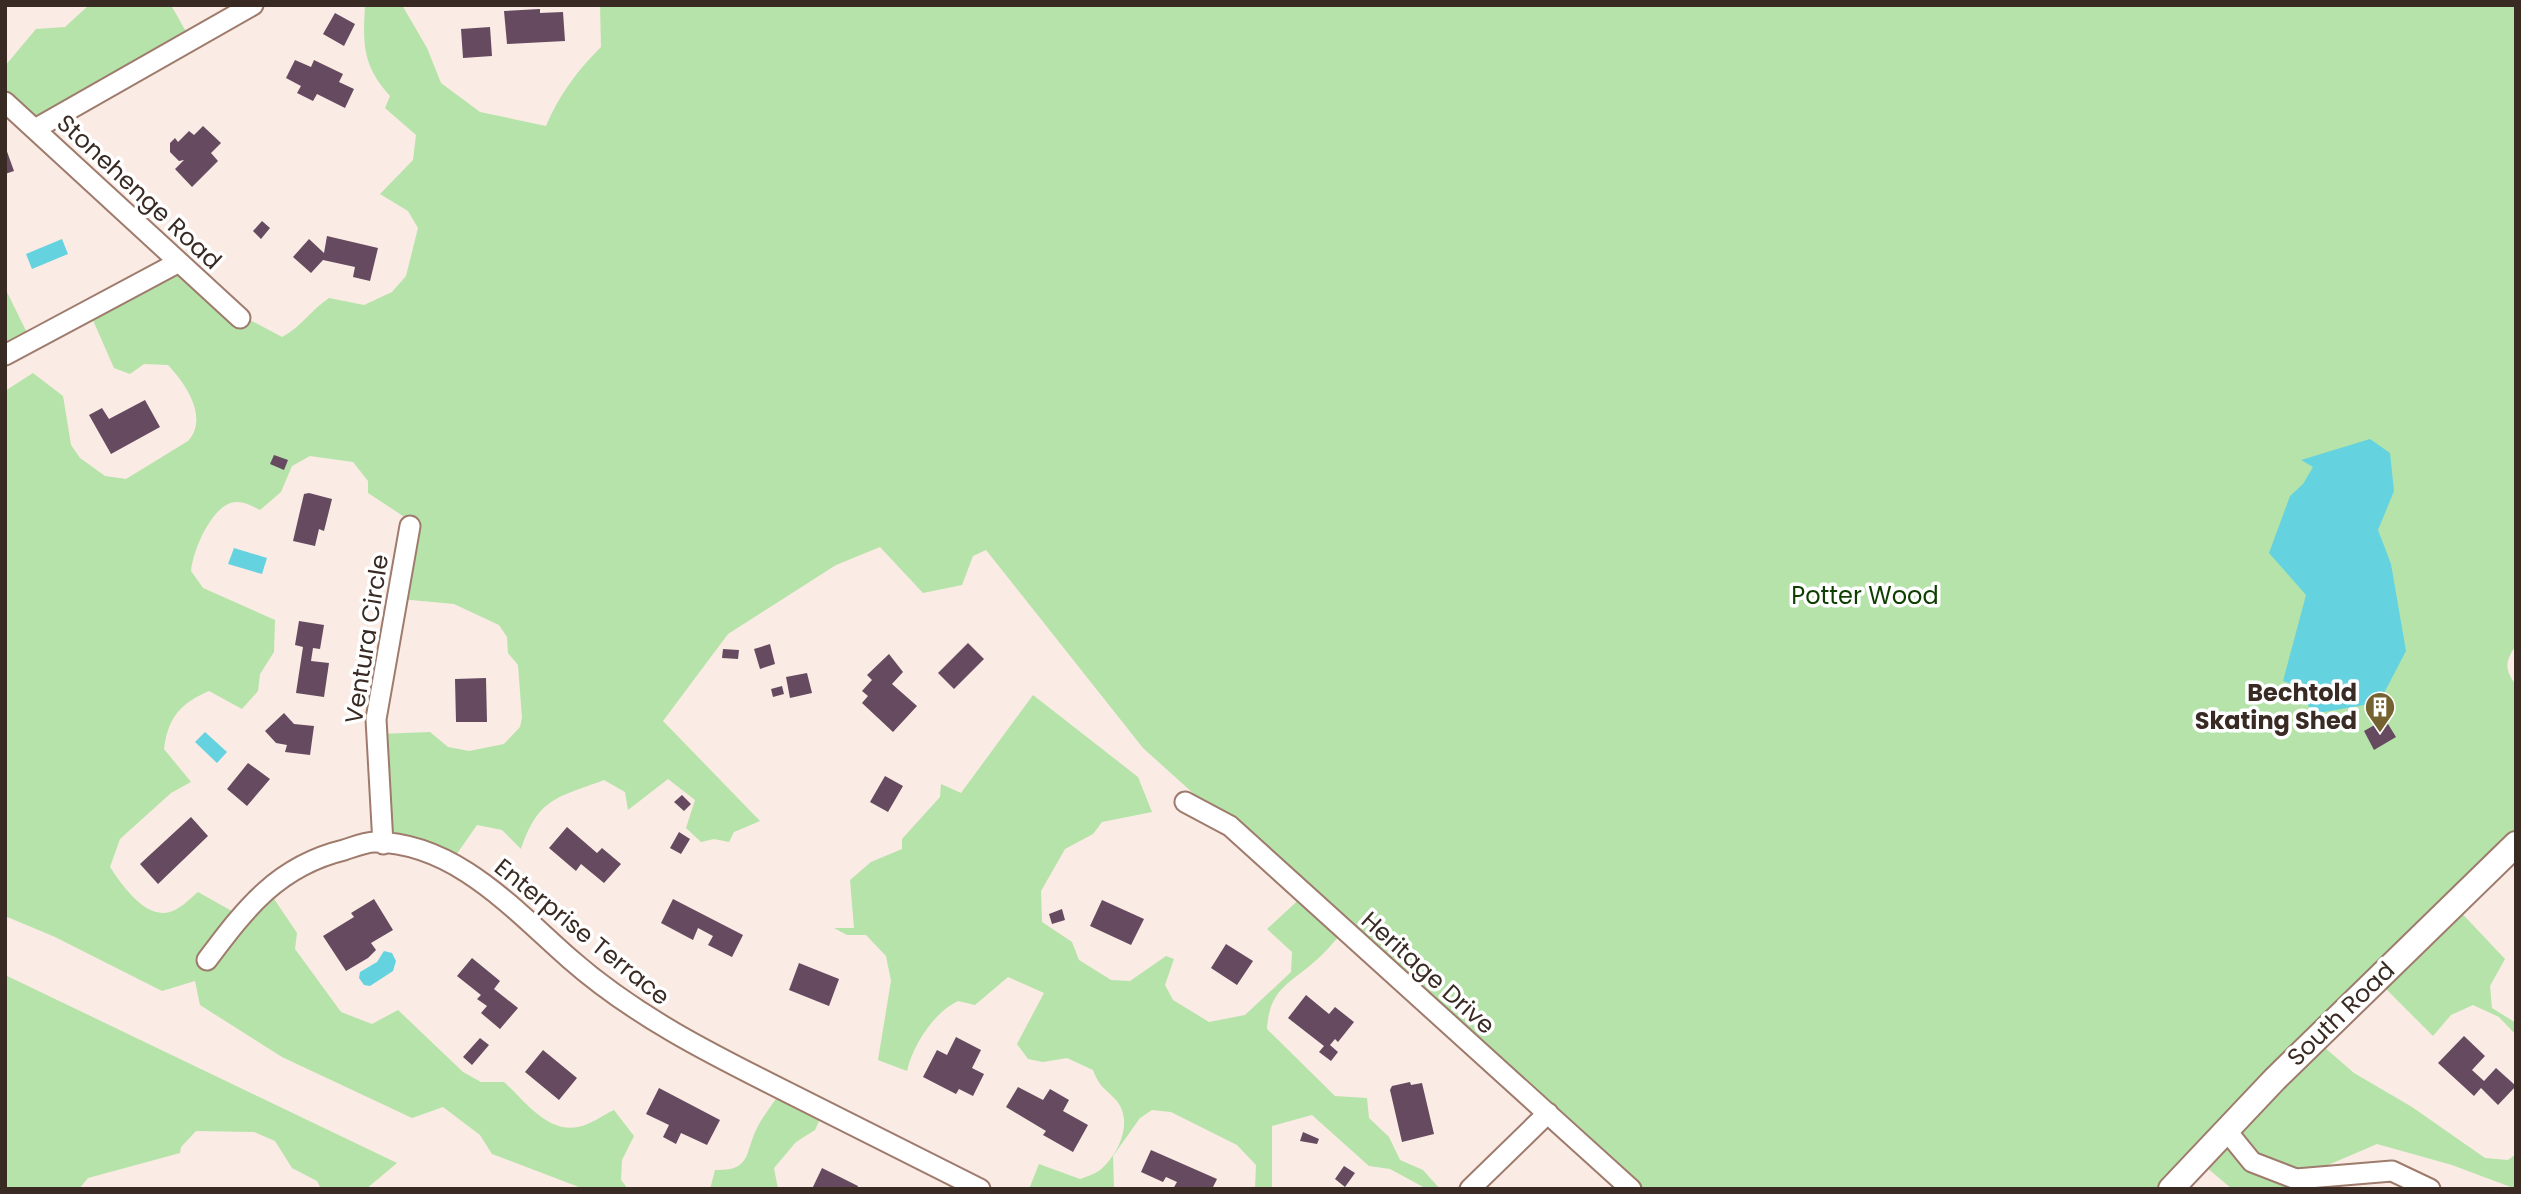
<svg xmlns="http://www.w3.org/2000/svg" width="2521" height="1194" viewBox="0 0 2521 1194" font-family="Poppins,sans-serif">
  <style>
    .green { fill: #b5e3a9 }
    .water { fill: #64d3df }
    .building { fill: #654a60 }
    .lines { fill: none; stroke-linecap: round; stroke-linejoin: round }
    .minor-casing { stroke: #9e7b6c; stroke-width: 23 }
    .tertiary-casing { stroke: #9e7b6c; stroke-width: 28 }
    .minor { stroke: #fff; stroke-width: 19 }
    .tertiary { stroke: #fff; stroke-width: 24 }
    .labels { text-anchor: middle; stroke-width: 7; stroke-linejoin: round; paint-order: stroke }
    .street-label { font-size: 24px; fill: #392b24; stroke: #fff }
    .park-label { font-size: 24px; fill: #0e3f00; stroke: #fff }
    .poi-label { font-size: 24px; font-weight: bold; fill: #392b24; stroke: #fff; text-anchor: end }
  </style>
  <rect width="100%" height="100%" fill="#faebe4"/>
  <path class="green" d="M89,5H171L189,37L37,127L5,101V66L36,29L65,27Z
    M365,5H402L427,48L441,83L480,112L546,126C559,95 577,71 601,47L600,5H2516V645C2505,662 2504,669 2516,685V842L2453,904L2505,959L2490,986L2492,1008L2516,1023V1035L2499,1017L2473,1005L2451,1015L2433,1036L2377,980L2316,1040L2354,1073L2412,1107L2485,1158L2508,1160L2516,1154V1189L2452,1165L2377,1144L2328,1165L2321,1189H2232L2199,1161L2172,1189H1635L1344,930C1334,942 1324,954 1313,963C1287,985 1269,991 1267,1029L1335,1096L1367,1098L1369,1118L1389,1137L1400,1160L1423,1170L1440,1189H1427L1390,1169L1369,1166L1312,1115L1272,1126V1189H1255L1256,1165L1237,1145L1171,1112L1152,1110L1140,1118L1113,1156L1114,1189H1029L1039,1164L1080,1179C1086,1177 1095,1174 1100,1170C1119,1154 1134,1121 1116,1100C1104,1087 1100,1088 1093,1070L1067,1058L1043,1062L1028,1059L1017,1044L1044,993L1008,977L975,1005L958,1001C934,1012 913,1045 907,1071L878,1060L891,981L886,956L866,935H847L834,928H854L850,880L871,862L902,849V839L940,797L941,784L961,793L1033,695L1138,777L1152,812L1102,822L1093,834L1065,849L1041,891L1042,922L1072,942L1079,960L1111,980L1130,981L1166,956L1174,959L1165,985L1173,1000L1209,1022L1245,1015L1291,972L1292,952L1267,929L1305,894L1143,748L986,550L973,556L962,585L923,593L880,547L836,565L728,634L663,721L760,821L734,832L729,842L714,839L701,842L686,828L695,800L668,779L628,810L625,792L604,780C557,798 539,797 521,849L502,830L477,825L454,858L391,842L379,734L430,732L448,747L469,751L504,744L520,727L522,718L518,665L508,653L507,637L499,625L454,604L400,599L403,516L368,493V481L353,462L310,456L292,466L281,492L260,510C250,505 240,499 228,504C209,513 193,551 191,571L203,588L275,620L274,652L260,674L258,691L242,709L209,691C181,703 168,717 164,749L191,782L171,793L120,839L110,867C122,885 148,924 175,910C183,906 191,898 198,892L237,914L268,890L297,933L295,949L341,1012L372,1024L398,1010L463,1072L481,1082H504C525,1101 547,1133 578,1127C590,1125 603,1115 614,1110L634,1136L622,1160L621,1180L628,1189H584L492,1154L480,1135L443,1107L412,1118L282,1057L200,1005L195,981L162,991L55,937L5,916V391L33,373L63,396L71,445L80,458L105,476L126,479L188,441C209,418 186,384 168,365L144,364L130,374L114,368L88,309L174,261L235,312L282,337C301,327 311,310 329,298L364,305L392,292L406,276L418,228L408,211L380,194L413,160L416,135L385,108L390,96C362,65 363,44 365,5Z
    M5,288L30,339L5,353Z
    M5,975L397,1163L366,1189H321L317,1181L292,1168L275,1141L254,1132L196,1131L181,1147L180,1153L88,1178L79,1189H5Z
    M783,1089L824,1110L815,1130L796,1142L774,1168L778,1189H710L715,1170C753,1171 744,1152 758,1126C765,1113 775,1101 783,1089Z"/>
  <path class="water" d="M62,239L68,254L32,269L26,254Z
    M2370,439L2390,453L2394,491L2378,530L2391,564L2406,651L2383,695L2370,704L2312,714L2300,687L2283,681L2306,595L2269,553L2290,496L2303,484L2313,467L2301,460Z
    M234,548L267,558L262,574L228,564Z
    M205,732L227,752L217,763L195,742Z
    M384,951L392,953L396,961L393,971L370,986L364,985L359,978L360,972L377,962Z"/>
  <path class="building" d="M540,9V13L563,12L565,41L507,44L504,11Z
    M335,13L355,24L344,46L323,34Z
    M490,27L492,56L463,58L461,29Z
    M295,60L311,67L314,60L343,74L339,82L354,89L345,108L317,94L313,101L297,93L301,86L286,78Z
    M203,126L221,143L211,153L218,161L192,187L175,169L184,160L179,161L170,152V143L175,138L178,142L189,131L194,135Z
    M5,146L14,171L5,174Z
    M262,221L270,228L261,239L253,231Z
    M327,236L378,248L370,281L353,277L355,267L323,260L311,273L293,257L309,239L324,253Z
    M145,400L160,427L111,454L89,415L102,408L109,419Z
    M274,455L288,460L284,470L270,464Z
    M309,493L332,499L324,531L319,529L315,546L293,541L304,494Z
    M299,621L324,625L320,649L313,648L311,661L329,663L324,697L296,693L303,647L295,645Z
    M968,643L984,659L954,689L938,673Z
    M770,644L775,664L760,669L754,649Z
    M723,649L739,650L738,659L722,658Z
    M889,654L903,672L892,684L917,706L893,732L862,703L868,696L862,691L872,680L867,675Z
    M807,673L812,693L790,698L786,677Z
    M486,678L487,722H456L455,679Z
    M782,686L784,694L773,697L771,689Z
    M284,713L294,724L314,726L310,755L285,752L287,745L276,743L265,731Z
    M2385,719L2396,737L2374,750L2364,731Z
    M248,763L270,779L247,806L227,789Z
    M885,776L903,786L888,812L870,802Z
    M682,795L691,804L684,811L674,802Z
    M191,817L208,836L158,884L140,864Z
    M567,827L597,853L602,848L621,864L604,883L581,864L576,871L549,848Z
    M679,832L690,839L681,854L670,848Z
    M374,899L393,930L371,943L376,950L368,958L346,971L323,936L354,917L351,913Z
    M673,899L743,935L732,957L708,945L713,936L698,928L693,940L661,923Z
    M1102,900L1144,919L1131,945L1090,926Z
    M1062,909L1065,920L1052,924L1049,914Z
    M1226,944L1253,961L1237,985L1211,968Z
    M472,958L500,981L494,989L518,1008L500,1029L481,1013L487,1006L477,999L481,995L457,976Z
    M799,963L839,979L829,1006L789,990Z
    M1306,995L1329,1014L1335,1007L1354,1022L1338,1042L1335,1039L1330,1045L1338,1052L1331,1061L1319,1052L1324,1046L1288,1018Z
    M2464,1036L2485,1056L2472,1070L2484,1081L2496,1068L2516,1086L2498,1105L2481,1088L2474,1096L2438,1063Z
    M956,1037L981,1050L972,1068L984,1074L973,1096L959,1089L956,1094L923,1077L937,1050L947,1055Z
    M480,1038L489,1045L472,1065L463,1057Z
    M543,1050L577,1078L559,1100L525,1072Z
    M1410,1082L1411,1085L1422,1083L1434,1134L1402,1142L1390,1090L1392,1086Z
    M1018,1087L1043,1100L1050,1089L1069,1100L1063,1111L1088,1125L1073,1152L1043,1135L1046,1131L1006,1107Z
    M659,1088L720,1120L707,1145L681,1133L676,1144L663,1137L669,1125L646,1114Z
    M1303,1132L1319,1139L1317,1144L1300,1141Z
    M1151,1150L1217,1179L1212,1189H1173L1177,1182L1166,1177L1163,1182L1141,1172Z
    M1344,1166L1355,1173L1345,1187L1335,1179Z
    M822,1168L858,1186L857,1189H812Z"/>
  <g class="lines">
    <g class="minor-casing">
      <path id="minor" d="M5,102L240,318
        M35,129L253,5
        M5,355L179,262
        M1185,802L1230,826L1631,1189
        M383,844L376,719L410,526
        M207,960C246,908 278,866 344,850C353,847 365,842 375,842C456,843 514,910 570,959C636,1017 713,1055 791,1094C854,1126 917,1157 980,1189
        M2226,1130L2252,1162L2296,1179L2392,1171L2430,1189
        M1470,1189L1548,1113"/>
    </g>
    <g class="tertiary-casing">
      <path id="tertiary" d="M2171,1189L2275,1079L2516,844"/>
    </g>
    <use href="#minor" class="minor"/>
    <use href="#tertiary" class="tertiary"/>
  </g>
  <defs>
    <g id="building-pin" transform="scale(1.575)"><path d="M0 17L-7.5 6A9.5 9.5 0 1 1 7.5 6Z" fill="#746331" stroke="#fff"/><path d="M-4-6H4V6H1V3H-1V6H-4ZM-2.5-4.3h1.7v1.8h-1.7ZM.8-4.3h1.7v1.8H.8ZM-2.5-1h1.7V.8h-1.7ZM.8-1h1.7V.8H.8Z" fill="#fff"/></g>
  </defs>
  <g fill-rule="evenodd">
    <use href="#building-pin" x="2380" y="707"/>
  </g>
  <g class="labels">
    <g class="street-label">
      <text transform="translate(139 192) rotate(43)" y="8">Stonehenge Road</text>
      <text transform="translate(367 639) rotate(-81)" y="8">Ventura Circle</text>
      <text transform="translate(582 932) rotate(39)" y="8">Enterprise Terrace</text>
      <text transform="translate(1428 973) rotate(42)" y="8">Heritage Drive</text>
      <text transform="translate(2341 1014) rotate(-44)" y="8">South Road</text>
    </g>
    <g class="park-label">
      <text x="1865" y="604">Potter Wood</text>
    </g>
    <g class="poi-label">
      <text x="2357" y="701">Bechtold<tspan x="2357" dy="28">Skating Shed</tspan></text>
    </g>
  </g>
  <rect width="2521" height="1194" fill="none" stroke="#392b24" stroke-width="14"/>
</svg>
